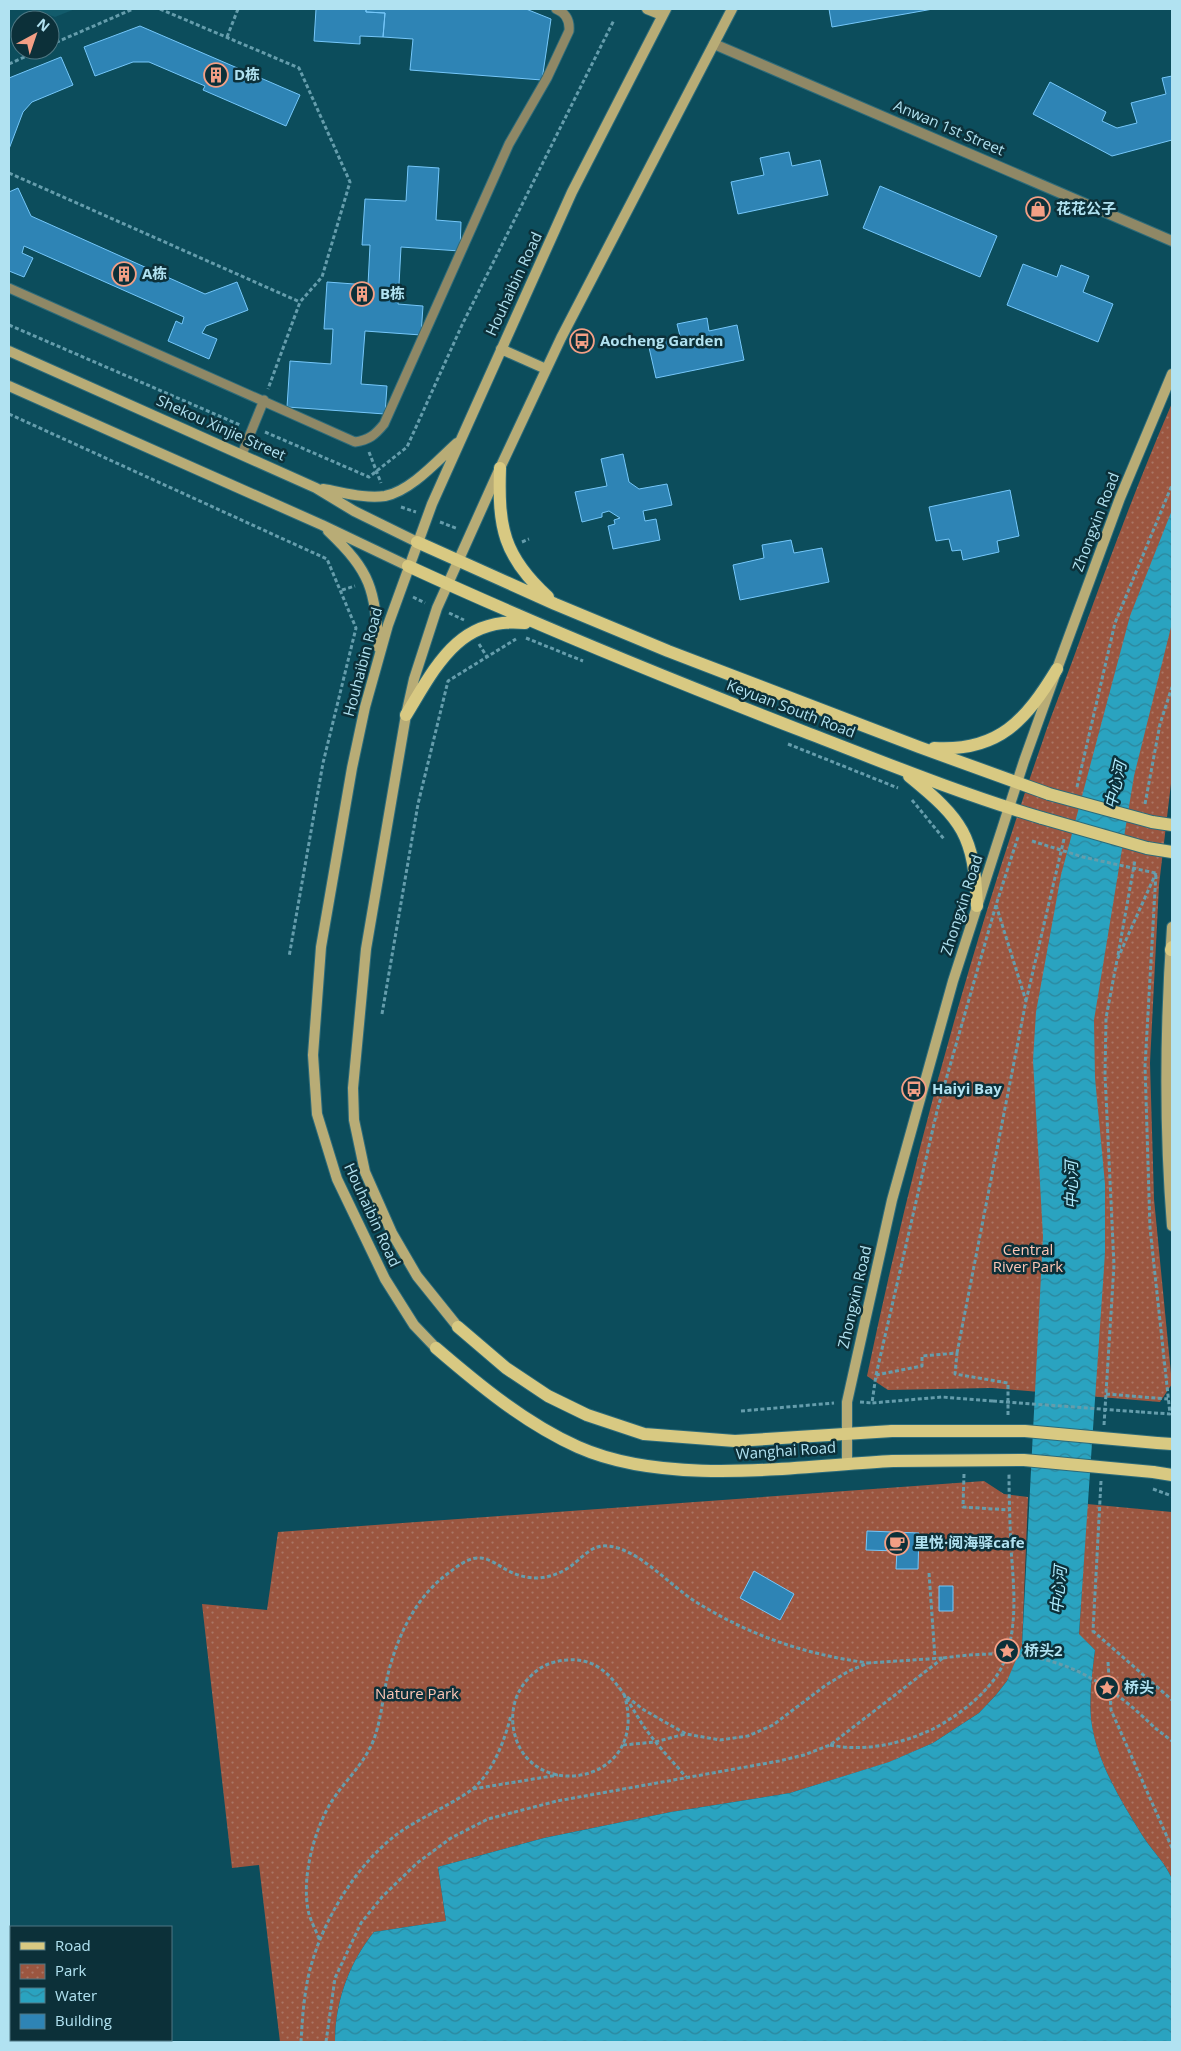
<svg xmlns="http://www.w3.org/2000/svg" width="1181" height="2051" viewBox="0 0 1181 2051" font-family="'Open Sans','Noto Sans SC',sans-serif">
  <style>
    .built { fill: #125b6b }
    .park { fill: url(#park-dots) }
    .water { fill: url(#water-waves) }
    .building { fill: #2e84b5; stroke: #75c7fa }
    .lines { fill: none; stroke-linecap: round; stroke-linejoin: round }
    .lane-casing { stroke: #2d6b7a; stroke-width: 11 }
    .street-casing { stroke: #2d6b7a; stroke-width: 12 }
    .secondary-casing { stroke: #2d6b7a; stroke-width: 12 }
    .primary-casing { stroke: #2d6b7a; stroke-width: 14 }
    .path { stroke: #659dac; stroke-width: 3; stroke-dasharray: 4 2.5; stroke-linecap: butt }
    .lane { stroke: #8f8866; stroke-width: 9 }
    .street { stroke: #8f8866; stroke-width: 10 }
    .secondary { stroke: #b8ac76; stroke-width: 10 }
    .primary { stroke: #d8c982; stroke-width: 12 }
    .primary-bridge-casing { stroke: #2d6b7a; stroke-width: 14; stroke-linecap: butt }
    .path-bridge { stroke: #659dac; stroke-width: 3; stroke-dasharray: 4 2.5; stroke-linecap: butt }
    .primary-bridge { stroke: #d8c982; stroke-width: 12 }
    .labels { text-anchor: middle; stroke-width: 5; stroke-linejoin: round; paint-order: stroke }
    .poi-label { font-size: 15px; font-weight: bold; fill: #b1e2f1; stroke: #0c3039; text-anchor: start }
    .street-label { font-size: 15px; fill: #b1e2f1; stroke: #0c3039 }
    .park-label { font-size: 15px; fill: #fec7b7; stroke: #0c3039 }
    .water-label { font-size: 16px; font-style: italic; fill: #afecfe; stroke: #0c3039 }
  </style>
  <defs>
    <pattern id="park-dots" width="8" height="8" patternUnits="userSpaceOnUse" patternTransform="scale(1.25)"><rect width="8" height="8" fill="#9b5640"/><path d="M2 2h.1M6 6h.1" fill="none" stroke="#aa7665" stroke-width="1.8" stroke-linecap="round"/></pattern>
    <pattern id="water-waves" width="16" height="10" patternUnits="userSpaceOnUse" patternTransform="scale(1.25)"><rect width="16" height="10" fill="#2aa3c0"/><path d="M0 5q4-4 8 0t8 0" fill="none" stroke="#2d869c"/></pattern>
  </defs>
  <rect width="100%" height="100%" fill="#0c4d5c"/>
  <path class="built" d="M34,9H75L55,17Z"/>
  <path class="park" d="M1172,403V775L1159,885L1150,1063L1154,1199L1172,1384L1160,1402L992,1388L888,1390L867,1376C912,1161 970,949 1042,743C1052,712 1065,682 1076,651C1106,568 1137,484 1172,403Z
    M984,1481L1004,1494L1028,1497L1022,1646L1016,1663L1007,1681L996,1695L979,1713L933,1743L890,1762L790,1793L671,1812L544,1838L438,1867L446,1921L374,1932C349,1963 335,2002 335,2042H280L259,1865L232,1868L202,1604L267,1610L278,1532Z
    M1087,1504L1172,1512V1879C1165,1862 1152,1851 1142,1835C1121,1801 1096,1761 1091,1720C1089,1696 1092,1673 1095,1650L1079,1635Z"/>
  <path class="water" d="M1172,510V623L1134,776L1094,1020L1095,1078L1105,1184V1253L1079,1634L1095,1650C1092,1673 1089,1696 1091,1719C1096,1761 1121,1801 1142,1835C1152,1851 1165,1862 1172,1879V2042H335C335,2002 349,1963 374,1932L446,1921L438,1867L544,1838L671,1812L790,1793L889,1762L933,1743L979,1713L996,1695L1007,1681L1022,1646L1043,1236L1033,1060L1036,1012L1061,875L1130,616Z"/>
  <path class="building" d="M316,9H366V12L385,13L383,37L360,36V44L314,41Z
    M366,9H526L551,19L542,80L410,70L413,39L383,37L385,13L366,12Z
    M829,9H933L832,27Z
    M140,26L300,95L286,126L203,90L205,86L149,62H133L95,76L84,47Z
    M61,57L73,85L32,102L23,112L9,149V78Z
    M1172,76V140L1112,156L1033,114L1050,82L1106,112L1102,121L1117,128L1137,123L1131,103L1166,94L1162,78Z
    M789,152L792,166L820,160L828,195L738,214L731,182L764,175L760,158Z
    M408,166L439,168L436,220L461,222L460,251L401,247L398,304L423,306L421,335L365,331L361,384L387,386L385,414L287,407L290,361L331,364L333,329H324L327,282L368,285L370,245H362L365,199L406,201Z
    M880,186L997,236L980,277L863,228Z
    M18,188L31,216L205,294L237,282L248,310L206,326L202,333L217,339L209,359L168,341L176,321L182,324L184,317L24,246L22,253L33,258L24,277L9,271V192Z
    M1023,264L1057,277L1061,265L1089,276L1083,292L1113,304L1098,342L1007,305Z
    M707,318L709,331L737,325L744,360L656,378L648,343L680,336L677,324Z
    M623,454L629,482L639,489L667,484L672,505L643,511L645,521L656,519L660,540L613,549L608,526L615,524L614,520L620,518L609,511L602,513V517L582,522L575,492L607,486L601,459Z
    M1010,490L1019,536L997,541L999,552L963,560L961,550L952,551L949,539L936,541L929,507Z
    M791,540L794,553L822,548L829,582L740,600L733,565L764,558L762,545Z
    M867,1531L919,1533L918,1569H896L897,1551L866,1550Z
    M754,1571L794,1594L780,1620L740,1598Z
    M939,1586H953V1611H939Z"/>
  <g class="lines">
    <g class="lane-casing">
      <path id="lane" d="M9,288L355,442C369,440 375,435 384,424L509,144L547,78L569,31C570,20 566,13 556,9
        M242,454L264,400"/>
    </g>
    <g class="street-casing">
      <path id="street" d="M714,44L1172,241"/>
    </g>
    <g class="secondary-casing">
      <path id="secondary" d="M647,9L662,15
        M501,349L546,369
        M9,351L316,488L354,511L417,542
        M9,386L322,525L408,566
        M323,489C342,492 365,499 385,496C411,491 438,460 457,443
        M328,531C372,573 374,588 379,648
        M1172,927C1165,1026 1164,1126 1172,1226
        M458,1327L417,1276L392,1233L365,1172L354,1120L353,1088L366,949L406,715L414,679L437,608L500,468L561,338L732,9
        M436,1348L414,1325L385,1279L337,1179L317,1114L313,1055L321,947L352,768L365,707L388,625L432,504L572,192L666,9
        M847,1463V1402L892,1200L953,981L1024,761L1057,669L1120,498L1172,374"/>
    </g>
    <g class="primary-casing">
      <path id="primary" d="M500,468C498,527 503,556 548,597
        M417,542L555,604L668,651L919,747L1049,794
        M408,566C538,626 671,680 805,732C883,762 961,794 1042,818
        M406,715C436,666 459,616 525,623
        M934,748C999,752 1026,720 1057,669
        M909,776C963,820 974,835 977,906
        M1152,822L1172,825
        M1147,848L1172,852
        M1171,950L1172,947
        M458,1327L506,1368L548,1396L587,1415L644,1434L735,1441L892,1431
        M436,1348C479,1385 525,1423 578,1447C668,1487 797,1466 893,1461
        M1157,1443L1172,1444
        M1153,1472L1172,1475"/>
    </g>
    <path class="path" d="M160,9L299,68L350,182L322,277L300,302L268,389
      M227,37L238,9
      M50,45L133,9
      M9,64L40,50
      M9,173L300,302
      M9,325L240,425
      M9,414L327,559L356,628L323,763L289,957
      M265,432L369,477L407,447L462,325L614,20
      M369,452L381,483
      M401,507L416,512
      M440,522L458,529
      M522,542L529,539
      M342,590L355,586
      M413,597L425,603
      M449,613L464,620
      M526,638L583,661
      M479,644L487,657
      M788,744L898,788
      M1077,787L1115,623L1172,485
      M912,800L944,839
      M1145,804L1160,724L1172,687
      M1118,955L1135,860
      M1026,1001L1064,839
      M382,1014L418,804L448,681L516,639
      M957,1353L1026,1001L996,905
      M876,1375L937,1111L996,905L1018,837
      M1106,1394L1168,1399
      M993,1401L942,1397L872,1403L876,1375L922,1366V1356L957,1353L955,1374L1008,1383V1417
      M860,1402L872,1403
      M741,1411L834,1403
      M1141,1412L1170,1414L1150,1228L1145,1066L1156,873L1146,871
      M1104,1425L1114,1265L1105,1075L1106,1018L1117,960L1156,873
      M964,1474L963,1507L1009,1510
      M1101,1481L1093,1631L1172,1700
      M1153,1489L1172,1496
      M929,1573L935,1658
      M1108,1662L1111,1710L1172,1848
      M624,1694C653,1787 522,1806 513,1725C511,1705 518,1687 533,1674C542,1665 554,1661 567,1660C611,1656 626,1702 647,1731C659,1747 673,1762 686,1777
      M627,1697L644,1710L686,1734L720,1740L748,1736L773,1725L826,1685L849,1671L868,1663L943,1658
      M1155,1728L1172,1741
      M623,1745L655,1742L685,1734
      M830,1745C865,1752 901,1744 933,1729C958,1716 993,1690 1004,1662C1018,1626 1014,1588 1011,1549C1010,1524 1009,1499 1009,1473
      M473,1789L558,1775
      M319,1939C316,1930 310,1920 308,1910C302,1877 313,1834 330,1804C344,1781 364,1765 374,1739C382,1717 383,1693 389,1670C399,1633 417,1595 450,1572C459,1565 469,1557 481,1558C490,1559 498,1565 505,1569C515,1575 526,1578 538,1578C551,1577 561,1573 571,1566C582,1558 592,1544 608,1546C639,1549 669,1585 696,1602C751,1636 804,1654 868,1663
      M301,2042C302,2025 303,2007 306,1989C314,1935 351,1869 396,1835C419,1818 447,1807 470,1791C492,1775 505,1740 511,1715
      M326,2042L335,1978L361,1923L382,1897L417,1863L451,1838L488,1819L557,1801L779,1761L804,1755L830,1745L943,1658"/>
    <use href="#lane" class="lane"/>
    <use href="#street" class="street"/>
    <use href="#secondary" class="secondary"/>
    <use href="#primary" class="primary"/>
    <g class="primary-bridge-casing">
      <path id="primary-bridge" d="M1049,794L1152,822
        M1042,818L1147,848
        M892,1431H1025L1157,1443
        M893,1461L1024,1460L1153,1472"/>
    </g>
    <path class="path-bridge" d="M1032,841L1083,857L1146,871
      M993,1401L1141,1412
      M943,1658C1036,1645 1088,1663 1155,1728"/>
    <use href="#primary-bridge" class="primary-bridge"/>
  </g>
  <defs>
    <g id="building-ring" transform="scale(1.25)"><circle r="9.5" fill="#0c3039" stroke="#f39f85" stroke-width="1.5"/><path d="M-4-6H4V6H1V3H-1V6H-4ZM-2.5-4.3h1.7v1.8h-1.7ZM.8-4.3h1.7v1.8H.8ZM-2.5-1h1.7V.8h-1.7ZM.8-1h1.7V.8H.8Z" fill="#f39f85"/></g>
    <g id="shop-ring" transform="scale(1.25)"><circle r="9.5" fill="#0c3039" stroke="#f39f85" stroke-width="1.5"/><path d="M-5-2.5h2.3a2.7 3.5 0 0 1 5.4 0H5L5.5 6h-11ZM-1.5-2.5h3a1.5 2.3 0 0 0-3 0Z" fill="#f39f85"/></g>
    <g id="bus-ring" transform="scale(1.25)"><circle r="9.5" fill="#0c3039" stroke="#f39f85" stroke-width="1.5"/><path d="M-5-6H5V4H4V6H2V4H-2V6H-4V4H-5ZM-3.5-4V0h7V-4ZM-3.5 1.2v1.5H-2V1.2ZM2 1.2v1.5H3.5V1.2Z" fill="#f39f85"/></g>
    <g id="cafe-ring" transform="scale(1.25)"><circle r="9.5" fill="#0c3039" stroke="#f39f85" stroke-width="1.5"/><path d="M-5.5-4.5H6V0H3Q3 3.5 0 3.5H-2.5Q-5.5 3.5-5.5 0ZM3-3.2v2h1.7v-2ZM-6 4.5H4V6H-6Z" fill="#f39f85"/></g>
    <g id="sight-ring" transform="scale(1.25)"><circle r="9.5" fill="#0c3039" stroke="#f39f85" stroke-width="1.5"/><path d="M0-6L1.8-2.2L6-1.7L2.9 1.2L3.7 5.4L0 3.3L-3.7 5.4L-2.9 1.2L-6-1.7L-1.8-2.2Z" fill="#f39f85"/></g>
  </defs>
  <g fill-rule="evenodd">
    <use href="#building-ring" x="216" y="75"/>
    <use href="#shop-ring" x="1038" y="209"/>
    <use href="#building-ring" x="124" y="274"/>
    <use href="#building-ring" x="362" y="294"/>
    <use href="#bus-ring" x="582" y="341"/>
    <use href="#bus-ring" x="914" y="1089"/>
    <use href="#cafe-ring" x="897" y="1543"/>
    <use href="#sight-ring" x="1007" y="1651"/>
    <use href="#sight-ring" x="1107" y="1688"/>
  </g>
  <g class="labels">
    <g class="poi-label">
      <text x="234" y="80">D栋</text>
      <text x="1056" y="214">花花公子</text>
      <text x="142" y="279">A栋</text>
      <text x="380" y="299">B栋</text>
      <text x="600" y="346">Aocheng Garden</text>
      <text x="932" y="1094">Haiyi Bay</text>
      <text x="914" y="1548">里悦·阅海驿cafe</text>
      <text x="1024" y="1656">桥头2</text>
      <text x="1124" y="1693">桥头</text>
    </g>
    <g class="street-label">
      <text transform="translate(949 128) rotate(23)" y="5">Anwan 1st Street</text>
      <text transform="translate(514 284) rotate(-65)" y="5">Houhaibin Road</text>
      <text transform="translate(221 428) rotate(24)" y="5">Shekou Xinjie Street</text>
      <text transform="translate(1096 522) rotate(-69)" y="5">Zhongxin Road</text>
      <text transform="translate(363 662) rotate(-75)" y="5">Houhaibin Road</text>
      <text transform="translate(791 709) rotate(21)" y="5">Keyuan South Road</text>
      <text transform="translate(962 905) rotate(-72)" y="5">Zhongxin Road</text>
      <text transform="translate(372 1215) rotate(65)" y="5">Houhaibin Road</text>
      <text transform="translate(855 1297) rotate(-77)" y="5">Zhongxin Road</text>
      <text transform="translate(786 1451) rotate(-4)" y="5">Wanghai Road</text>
    </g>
    <g class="park-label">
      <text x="1028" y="1255">Central<tspan x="1028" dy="17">River Park</tspan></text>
      <text x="417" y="1699">Nature Park</text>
    </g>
    <g class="water-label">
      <text transform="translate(1115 785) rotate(-77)" y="6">中心河</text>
      <text transform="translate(1071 1185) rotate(-90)" y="6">中心河</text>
      <text transform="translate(1058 1590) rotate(-85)" y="6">中心河</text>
    </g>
  </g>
  <rect width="1181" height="2051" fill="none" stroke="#b1e2f1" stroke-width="20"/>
  <rect x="10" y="1926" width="162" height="115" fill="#0c3039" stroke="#4e7783"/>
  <rect x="20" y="1942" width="25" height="8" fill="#d8c982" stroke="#4e7783"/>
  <text x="55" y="1951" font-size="15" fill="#b1e2f1">Road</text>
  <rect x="20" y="1964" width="25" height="15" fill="url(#park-dots)" stroke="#4e7783"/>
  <text x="55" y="1976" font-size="15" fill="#b1e2f1">Park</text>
  <rect x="20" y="1988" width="25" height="15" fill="url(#water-waves)" stroke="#4e7783"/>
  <text x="55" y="2001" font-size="15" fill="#b1e2f1">Water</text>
  <rect x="20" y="2014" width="25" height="15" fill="#2e84b5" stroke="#4e7783"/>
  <text x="55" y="2026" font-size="15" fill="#b1e2f1">Building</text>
  <g transform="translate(35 35) rotate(40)"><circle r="24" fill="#0c3039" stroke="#4e7783"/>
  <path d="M0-4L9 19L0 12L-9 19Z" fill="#f39f85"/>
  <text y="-8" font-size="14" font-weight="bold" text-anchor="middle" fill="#b1e2f1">N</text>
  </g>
</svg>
